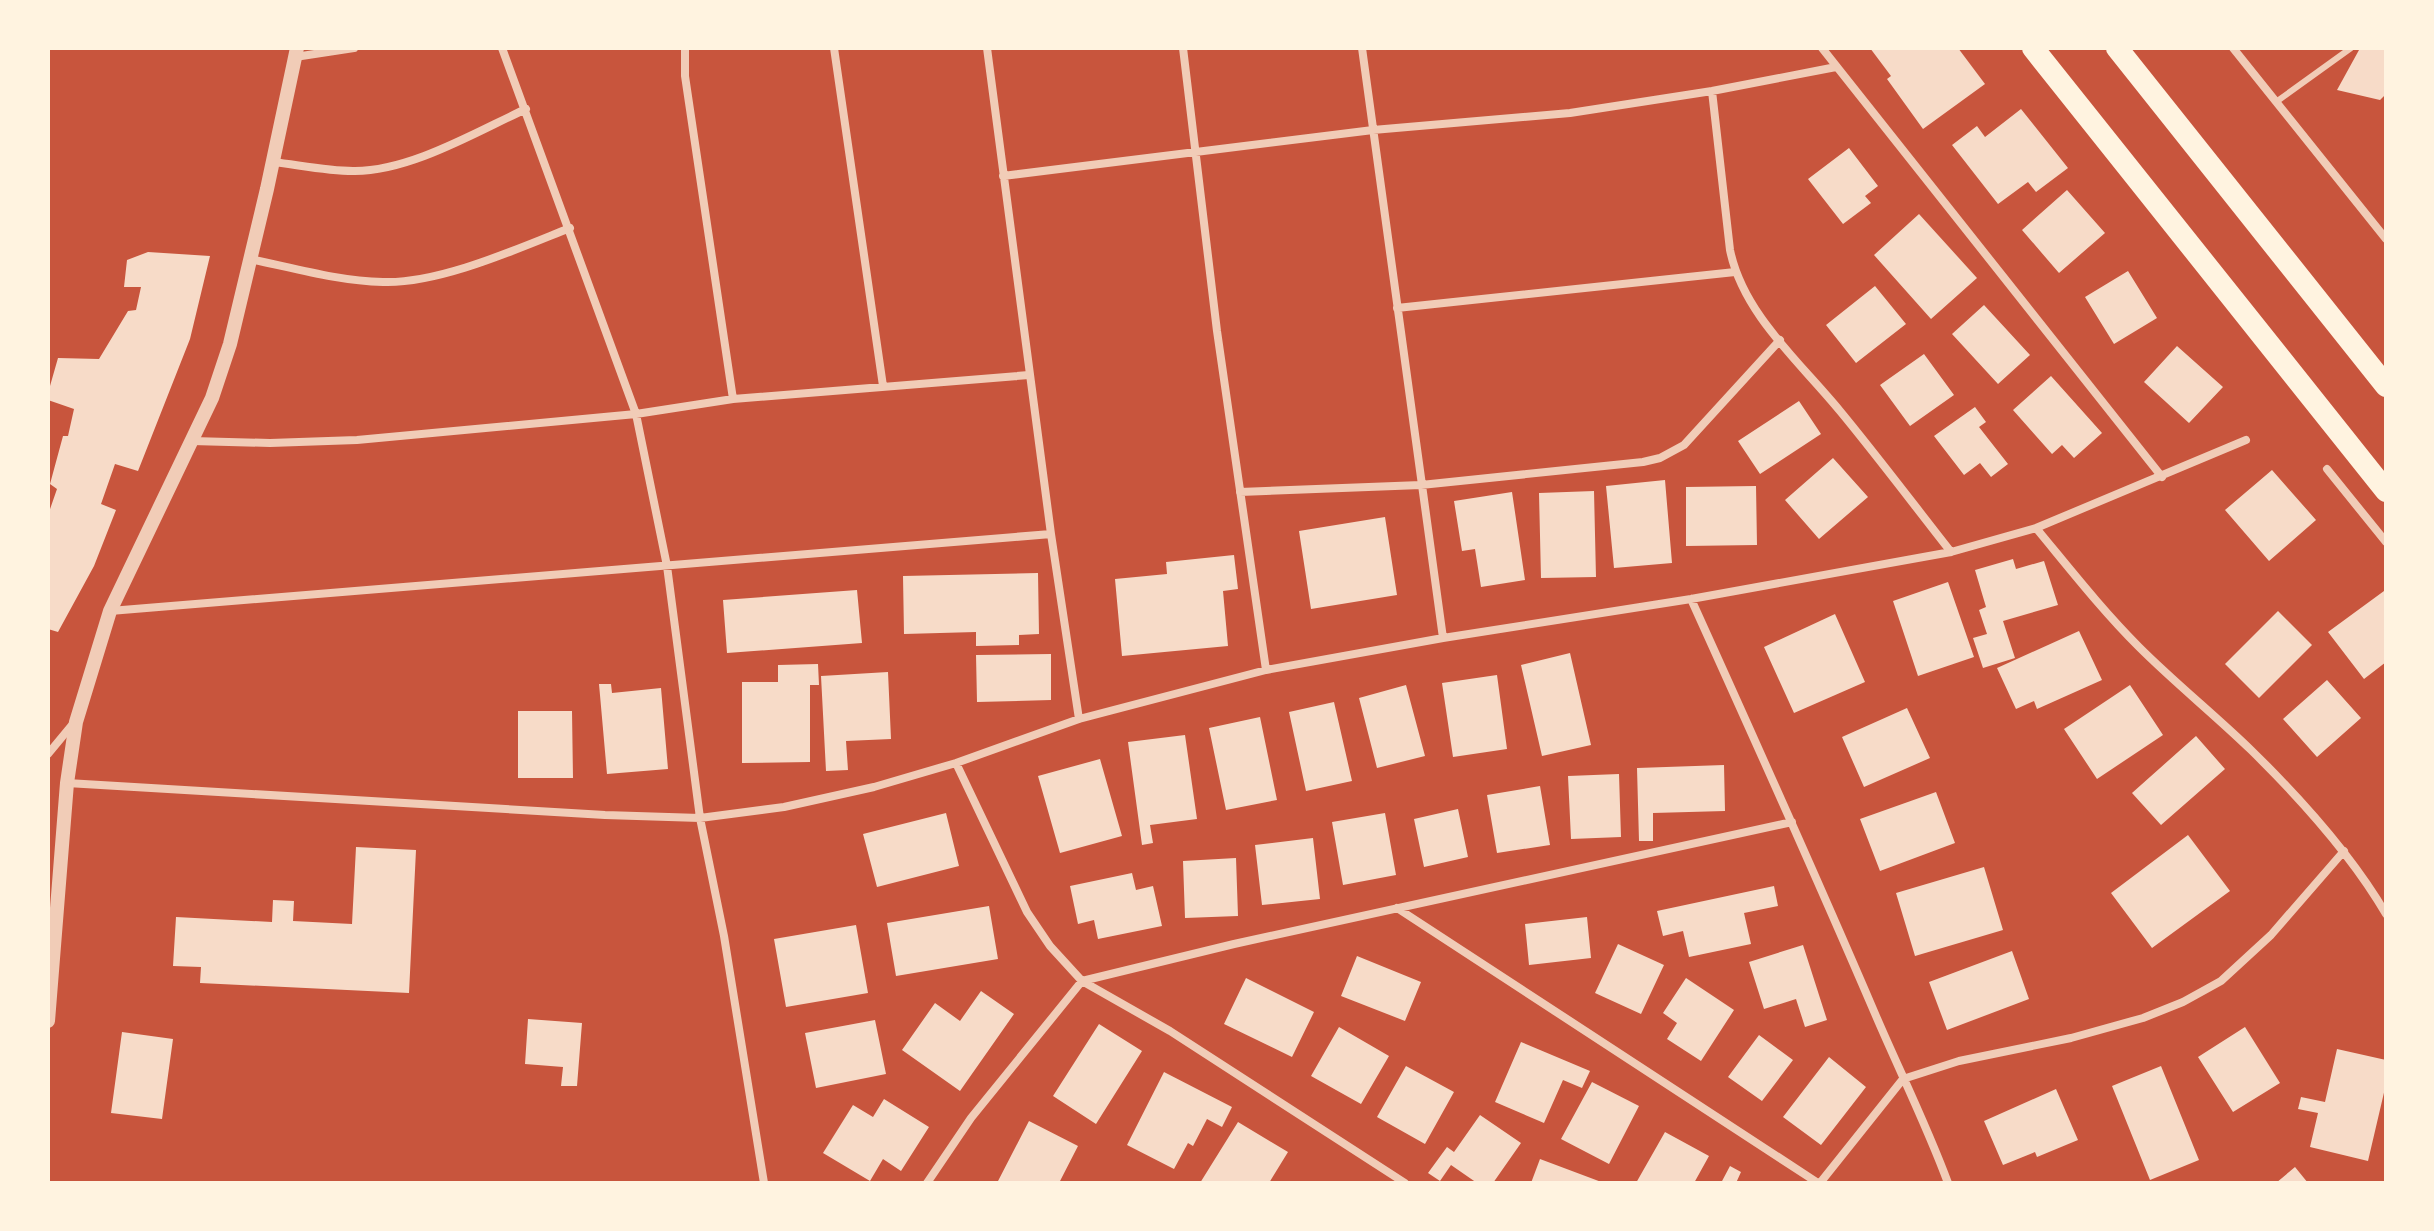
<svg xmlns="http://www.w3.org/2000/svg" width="2434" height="1231" viewBox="0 0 2434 1231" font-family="Raleway,sans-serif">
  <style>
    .building { fill: #f7dbc8 }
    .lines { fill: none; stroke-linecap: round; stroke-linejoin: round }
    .service { stroke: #f1ccb7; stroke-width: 6 }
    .minor { stroke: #f1ccb7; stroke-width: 8 }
    .tertiary { stroke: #f1ccb7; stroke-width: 14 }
    .trunk { stroke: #fff3e0; stroke-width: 22 }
  </style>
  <rect width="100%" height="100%" fill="#c8553d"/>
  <path class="building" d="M1870,48H1958L1985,84L1923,129L1887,79L1891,76Z
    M2367,48H2386V94L2380,100L2337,90L2359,50Z
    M2021,109L2068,168L2036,192L2028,182L1998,204L1952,145L1977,126L1985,137Z
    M1849,148L1878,186L1865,196L1871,203L1843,224L1808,179Z
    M2067,190L2105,233L2059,273L2022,230Z
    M1919,214L1977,278L1931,319L1874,255Z
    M148,252L210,256L190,339L138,471L115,464L101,504L116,510L94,566L58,632L48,629V515L57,489L50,484L63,436H68L74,409L48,400V393L58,358L99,359L128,311L136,310L141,287H124L127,260Z
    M2128,271L2157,318L2114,344L2085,297Z
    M1875,286L1906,324L1856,363L1826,325Z
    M1984,305L2030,355L1998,384L1952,334Z
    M2177,346L2223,387L2189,423L2144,382Z
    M1924,354L1954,395L1910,426L1880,385Z
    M2051,376L2102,433L2074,458L2062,445L2052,454L2013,410Z
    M1799,401L1821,434L1760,474L1738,441Z
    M1975,407L1986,422L1979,427L2008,464L1991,477L1980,463L1964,475L1934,436Z
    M1833,458L1868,497L1819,539L1785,500Z
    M2272,470L2316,520L2269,561L2225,510Z
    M1665,480L1672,563L1614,568L1606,486Z
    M1756,486L1757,545L1686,546V487Z
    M1594,491L1596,577L1541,578L1539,493Z
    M1512,492L1525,580L1481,587L1475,549L1462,551L1454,501Z
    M1385,517L1397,595L1311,609L1299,531Z
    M1234,555L1238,589L1223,591L1228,646L1122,656L1115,579L1167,574L1166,562Z
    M2013,559L2016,569L2044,561L2058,605L2003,621L2015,658L1983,668L1973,638L1987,634L1979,610L1986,607L1975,570Z
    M1038,573L1039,634L1019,635V645L976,646V632L904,634L903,576Z
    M1948,582L1974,657L1918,676L1893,601Z
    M857,590L862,643L727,653L723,600Z
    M2384,591L2386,594V662L2364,679L2328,632Z
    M2278,611L2312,645L2259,698L2225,664Z
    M1835,614L1865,682L1794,713L1764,647Z
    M2079,631L2102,680L2037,709L2034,701L2016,709L1997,668Z
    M1570,653L1591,745L1542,756L1521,665Z
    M1051,654V700L977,702L976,655Z
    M818,664L819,685H810V762L742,763V682H778V665Z
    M888,672L891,739L846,741L848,770L826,771L821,676Z
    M1497,675L1507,749L1453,757L1442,683Z
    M2327,680L2361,718L2317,757L2283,719Z
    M599,684H611L612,693L661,688L668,769L607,774Z
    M1406,685L1425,756L1377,768L1359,698Z
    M2130,685L2163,735L2097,779L2064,729Z
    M1334,702L1352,781L1306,791L1289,712Z
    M1907,708L1930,758L1864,787L1842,737Z
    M518,711H572L573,778H518Z
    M1260,717L1277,800L1226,810L1209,728Z
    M1185,735L1197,819L1150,825L1153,843L1142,845L1128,742Z
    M2196,736L2225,769L2161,825L2132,793Z
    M1100,759L1122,836L1060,853L1038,776Z
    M1724,765L1725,811L1653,813V841H1639L1637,768Z
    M1619,774L1621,837L1571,839L1568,776Z
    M1540,786L1550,845L1497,853L1487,795Z
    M1936,792L1955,843L1880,871L1860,819Z
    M1458,809L1468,857L1424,867L1414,819Z
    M946,813L959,866L877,887L863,834Z
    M1385,813L1396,875L1343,885L1332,822Z
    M2188,835L2230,891L2152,948L2111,893Z
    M1313,838L1320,899L1262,905L1255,845Z
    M356,847L416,850L409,993L200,983L201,967L173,966L176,917L272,922L273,900L294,901L293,921L352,924Z
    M1236,858L1238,916L1185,918L1183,861Z
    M1984,867L2003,930L1915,956L1896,893Z
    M1132,873L1136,890L1153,886L1162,926L1098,939L1094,920L1078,924L1070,886Z
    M1774,886L1778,906L1744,913L1751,944L1689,957L1683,931L1663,936L1657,911Z
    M989,906L998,959L896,976L887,923Z
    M1587,917L1591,958L1529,965L1525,924Z
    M856,925L868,993L786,1007L774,939Z
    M1618,944L1664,965L1641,1014L1595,993Z
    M1803,945L1827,1020L1805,1027L1796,999L1764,1009L1749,962Z
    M2012,951L2029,999L1947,1030L1929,982Z
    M1357,956L1421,982L1405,1021L1341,996Z
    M1246,978L1314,1012L1292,1057L1224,1024Z
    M1686,978L1734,1010L1701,1061L1667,1039L1677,1023L1663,1013Z
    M981,991L1014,1014L960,1091L902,1050L935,1003L960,1021Z
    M528,1019L582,1023L577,1086H561L563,1067L525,1064Z
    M875,1020L886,1074L816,1088L805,1033Z
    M1099,1024L1142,1051L1096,1124L1053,1096Z
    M1339,1027L1389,1056L1361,1104L1311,1076Z
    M2245,1027L2280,1083L2233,1112L2198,1057Z
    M122,1032L173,1039L162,1119L111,1113Z
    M1759,1035L1793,1060L1762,1101L1728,1077Z
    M1521,1042L1590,1071L1582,1088L1563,1080L1544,1123L1495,1102Z
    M2337,1049L2386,1060V1084L2368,1161L2310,1147L2318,1113L2298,1109L2301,1097L2325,1102Z
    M1829,1057L1866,1087L1821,1145L1783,1117Z
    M1406,1066L1454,1092L1425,1144L1377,1117Z
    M2161,1066L2199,1160L2150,1180L2112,1086Z
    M1164,1072L1232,1107L1222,1127L1207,1119L1193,1146L1188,1143L1174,1169L1127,1145Z
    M1592,1082L1639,1106L1609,1164L1561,1139Z
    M2056,1089L2078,1140L2037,1157L2035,1152L2003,1165L1984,1121Z
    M884,1099L929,1127L901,1171L883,1159L870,1181L823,1153L853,1105L873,1117Z
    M1480,1115L1521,1143L1493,1183H1477L1451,1165L1440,1181L1428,1173L1447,1147L1454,1152Z
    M1029,1121L1078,1146L1059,1183H997Z
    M1238,1122L1288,1152L1269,1183H1200Z
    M1665,1132L1709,1156L1694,1183H1636Z
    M1540,1159L1604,1183H1531Z
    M1730,1166L1741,1172L1736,1183H1721Z
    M2295,1167L2308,1183H2276Z"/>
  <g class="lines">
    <path class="service" d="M2276,102L2351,48"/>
    <path class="minor" d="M502,48L636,414L667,566L700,818L724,936L764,1183
      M685,48V76L733,399
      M834,48L883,386
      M987,48L1051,534L1079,719
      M1183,48L1217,331L1266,670
      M1362,48L1443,638
      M1822,48L2162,477
      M2233,48L2386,239
      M295,57L354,48
      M1712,91L1730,250C1743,314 1800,362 1840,411C1878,457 1914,505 1951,552
      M273,162C299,165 326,171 353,171C409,172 476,132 526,109
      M1003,176L1373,130L1570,113L1712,91L1836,67
      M250,259C294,268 338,281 383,282C439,284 517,249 570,228
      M1397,308L1735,272
      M192,441L270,443L357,440L636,414L733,399L1029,375
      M2327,469L2386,542
      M1240,492L1421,485L1643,462L1660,458L1684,445L1780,340
      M2036,528C2070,569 2102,610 2139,647C2175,683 2215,715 2251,750C2301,799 2351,854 2386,914
      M1691,599C1754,738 1816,876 1876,1016C1900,1072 1927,1126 1948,1183
      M110,611L1051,534
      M48,754L72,725
      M956,763L1027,912L1050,946L1082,981L1170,1031L1405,1183
      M67,783L605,815L700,818L784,807L874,787L956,763L1079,719L1266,670L1443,638L1691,599L1951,552L2036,528L2246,440
      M1397,908L1818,1183
      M927,1183L971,1118L1082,981L1234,944L1792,822
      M1820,1183L1903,1079L1959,1061L2071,1038L2143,1018L2183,1002L2221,981L2271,935L2344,851"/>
    <path class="tertiary" d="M48,1021L67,783L76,722L110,611L212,398L230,344L267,189L297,48"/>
    <path class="trunk" d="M2033,48L2386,491
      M2117,48L2386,386"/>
  </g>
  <rect width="2434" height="1231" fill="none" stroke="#fff3e0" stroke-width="100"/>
</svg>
